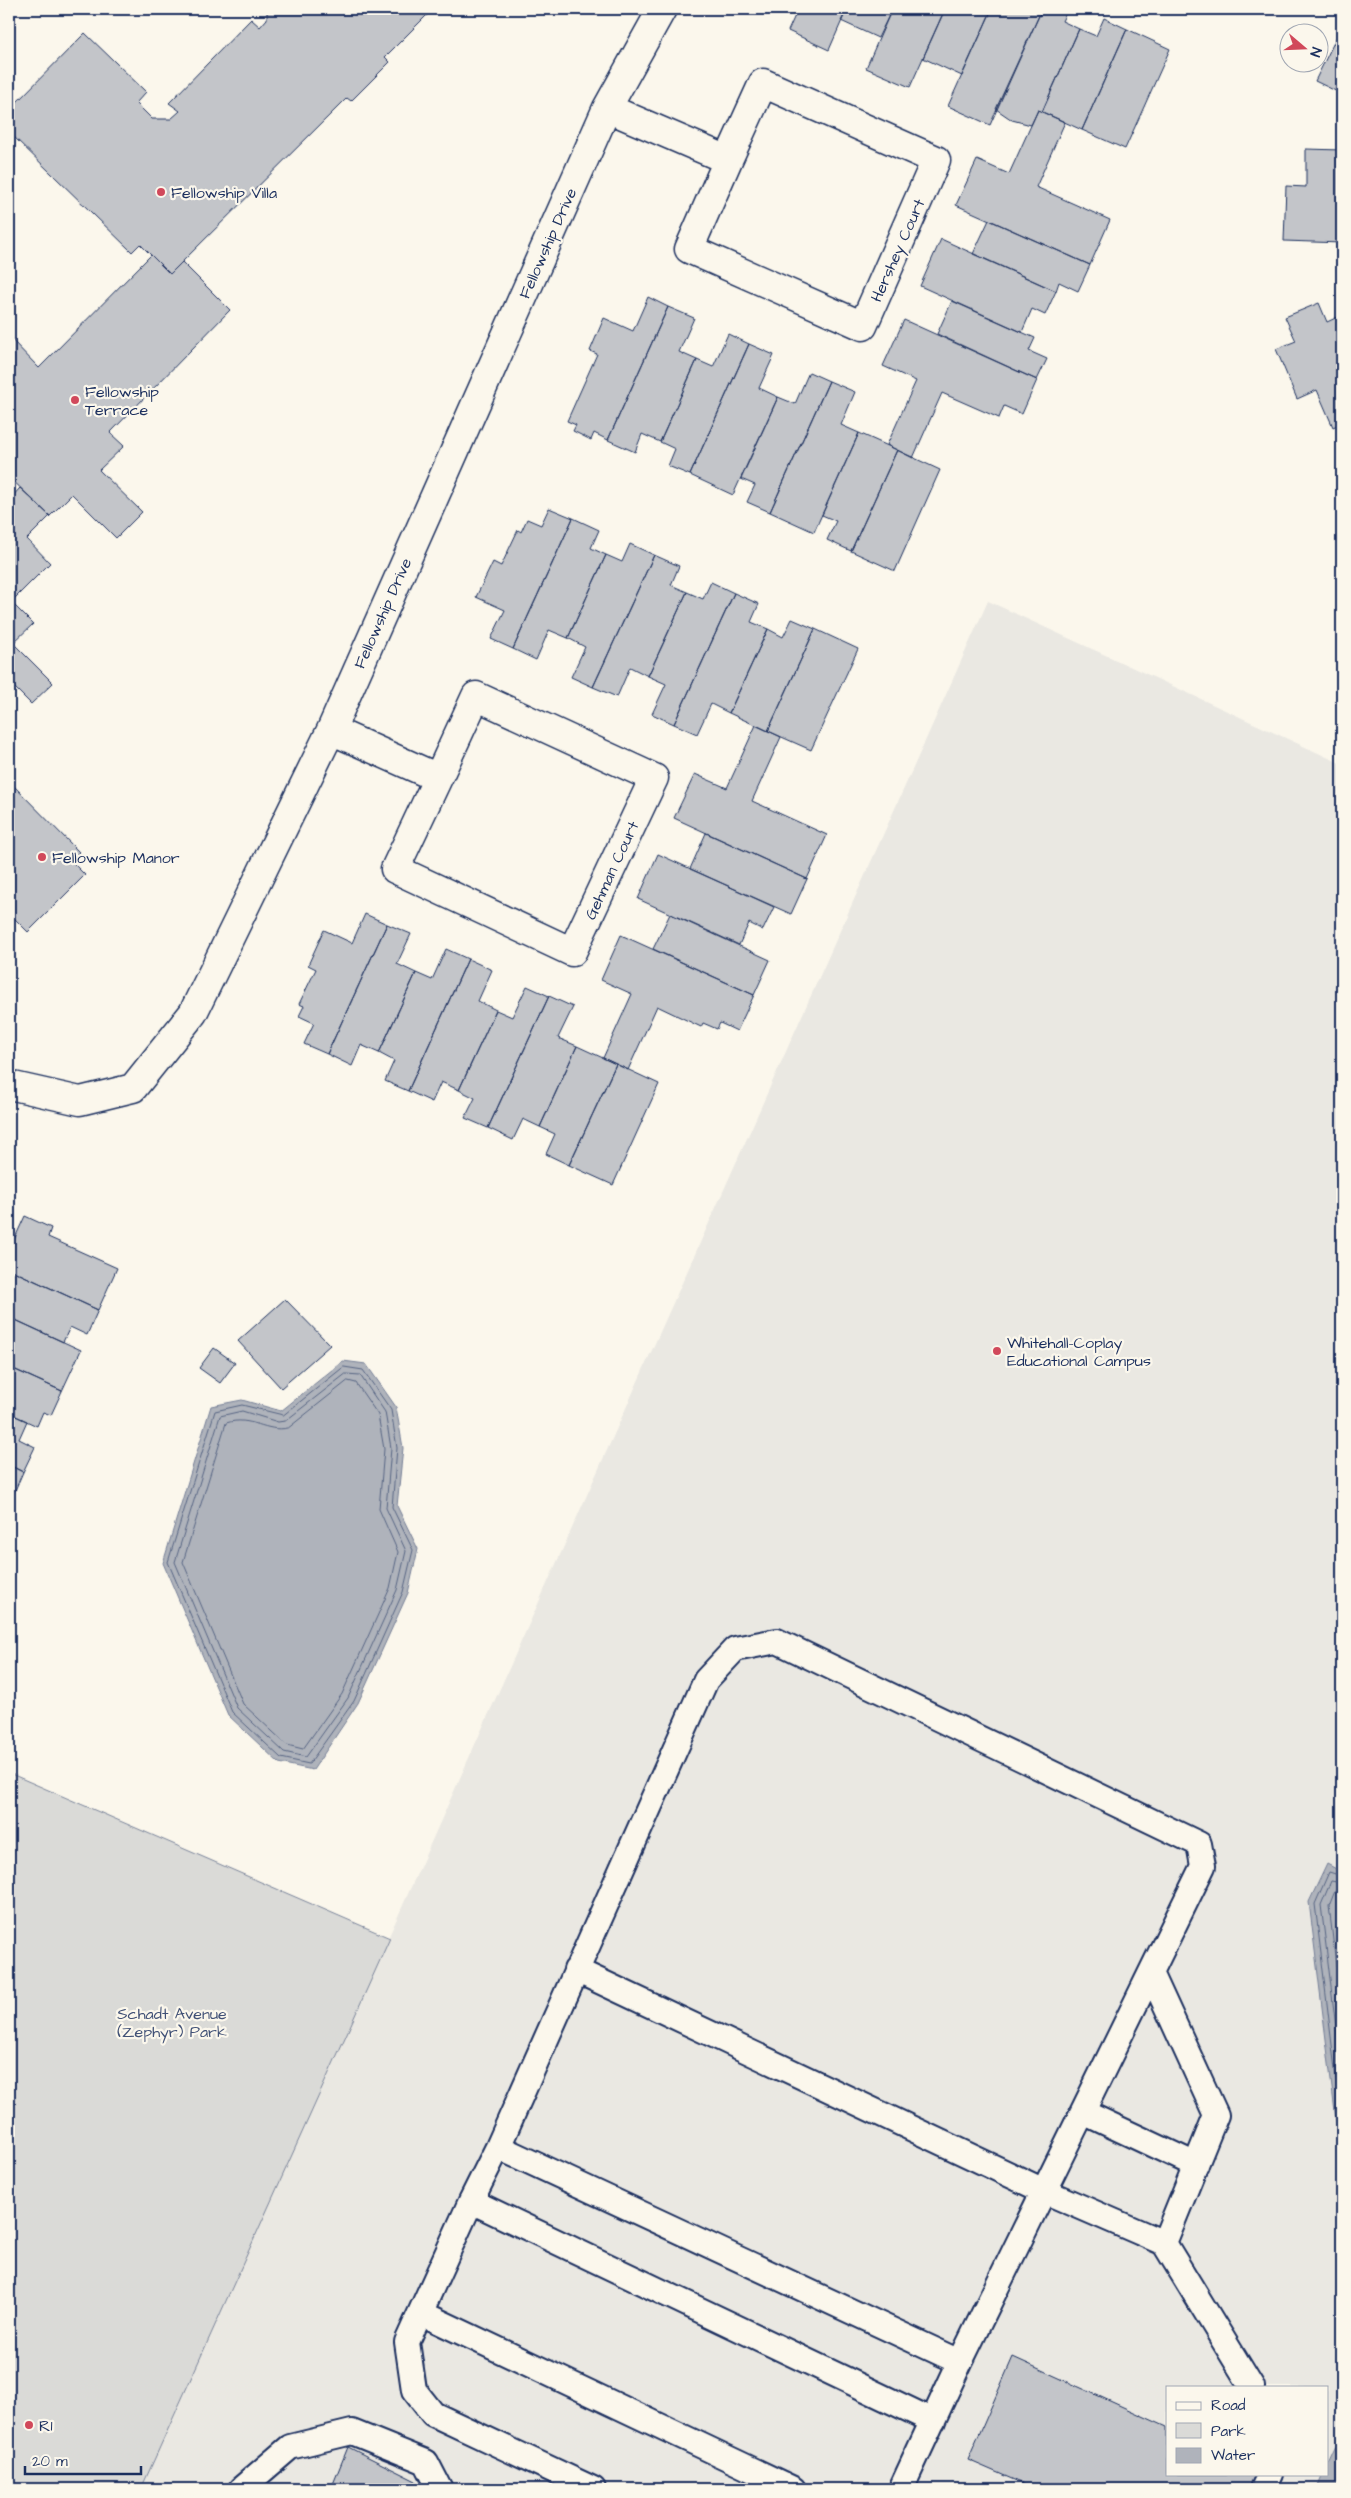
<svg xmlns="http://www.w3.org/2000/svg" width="1351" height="2498" viewBox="0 0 1351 2498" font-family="'Architects Daughter',sans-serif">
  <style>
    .built { fill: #eae8e2; fill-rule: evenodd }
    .green { fill: #dadad7; stroke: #7a849a }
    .water { fill: #afb3bb; stroke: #747e96 }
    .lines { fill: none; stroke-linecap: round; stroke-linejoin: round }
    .shore { stroke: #566483; stroke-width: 1 }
    .building { fill: #c3c5c9; stroke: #1b2f5e }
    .service-casing { stroke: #1b2f5e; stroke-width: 28 }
    .minor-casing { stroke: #1b2f5e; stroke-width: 31 }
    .service { stroke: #fbf7ec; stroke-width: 24 }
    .minor { stroke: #fbf7ec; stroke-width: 28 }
    .poi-dot { fill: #d1495b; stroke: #fbf7ec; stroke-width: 2 }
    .labels { text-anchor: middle; stroke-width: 4.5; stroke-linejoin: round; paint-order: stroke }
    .poi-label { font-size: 16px; fill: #1b2f5e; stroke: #fbf7ec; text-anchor: start }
    .street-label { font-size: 16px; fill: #1b2f5e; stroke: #fbf7ec }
    .park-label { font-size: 16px; fill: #415176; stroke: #fbf7ec }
  </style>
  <rect width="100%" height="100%" fill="#fbf7ec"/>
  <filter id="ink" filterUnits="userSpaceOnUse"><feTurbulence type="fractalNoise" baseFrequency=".02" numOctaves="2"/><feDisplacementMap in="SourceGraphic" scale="10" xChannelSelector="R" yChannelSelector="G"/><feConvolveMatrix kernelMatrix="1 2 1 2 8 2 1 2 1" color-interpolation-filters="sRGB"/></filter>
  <g filter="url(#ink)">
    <path class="built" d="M988,601L1342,764V2489H141ZM1167,2387H1327V2474H1167Z"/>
    <path class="green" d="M9,1773L390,1938L141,2489H9Z"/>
    <path class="water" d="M343,1361L366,1364L396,1407L403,1448L397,1506L418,1549L408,1593L358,1703L313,1770L279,1763L228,1715L163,1563L211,1406L242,1400L281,1411Z
      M1327,1864L1342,1872V2169L1309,1902Z
      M1342,2434V2489H1317L1323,2474H1327V2466Z"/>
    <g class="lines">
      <path class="shore" d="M344,1367L363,1370L391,1410L397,1448L392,1507L413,1550L403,1592L354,1701L309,1764L281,1758L232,1712L168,1562L215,1411L242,1405L283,1415Z
        M346,1374L360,1375L385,1412L391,1448L386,1508L406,1551L397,1590L348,1698L306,1757L284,1752L237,1708L175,1562L220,1416L242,1411L278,1422L285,1421Z
        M348,1381L356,1383L378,1415L384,1449L379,1509L398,1552L390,1588L342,1694L303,1749L287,1745L243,1704L183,1562L226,1423C251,1415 266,1433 288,1428Z
        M1342,1876L1329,1872L1315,1904L1342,2128
        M1342,1883L1331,1881L1321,1905L1342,2077
        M1342,1890L1335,1891L1329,1906L1342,2016"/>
    </g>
    <path class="building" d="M267,9H433L385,57L390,62L351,101L347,98L170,274L140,244L132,252L12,135L9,139V110L85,33L146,92L136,103L152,119H171L180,111L169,103L251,19L260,27L267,19Z
      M798,9H847L829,50L788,31Z
      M847,9H892L878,38L841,21Z
      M892,9H945L910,87L866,68Z
      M945,9H992L962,76L923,58Z
      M992,9H1042L990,125L948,106Z
      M1042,9H1068L1062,21L1079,29L1042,112L1038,110L1031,125L1012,120L996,109Z
      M1104,18L1127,29L1082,130L1042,112L1079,29L1096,36Z
      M1342,26V94L1315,81Z
      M1127,29L1170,49L1125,149L1082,130Z
      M1038,110L1065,122L1036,187L1110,220L1090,265L956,205L977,160L1009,174Z
      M1306,149L1342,150V243L1284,241L1286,186L1306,187Z
      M989,220L1090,265L1078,291L1059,282L1056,291L973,254Z
      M941,239L1056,291L1045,315L1032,309L1022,332L920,286Z
      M151,255L170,274L182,262L230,310L110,433L124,446L99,470L142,512L116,538L72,494L50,516L9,477V337L39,368Z
      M648,297L668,307L608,440L594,433L591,440L573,431L576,425L567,421L597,354L590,351L604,318L633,331Z
      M952,301L1035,338L1029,351L1047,359L1037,380L937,334Z
      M1319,303L1327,322L1342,315V423L1333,427L1317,390L1297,399L1276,349L1296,341L1285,317Z
      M668,307L694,318L679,352L697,360L660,442L642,434L635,452L608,440Z
      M904,320L1037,380L1022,414L1004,406L999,418L942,393L913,458L887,445L916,381L883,366Z
      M728,334L749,344L690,475L668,466L675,449L660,442L697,360L713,367Z
      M749,344L774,355L759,388L778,397L733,495L690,475Z
      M809,372L829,381L770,512L747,502L755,485L741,479L778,397L795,404Z
      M829,381L855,392L841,425L859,433L814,532L770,512Z
      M859,433L897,450L851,551L827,540L836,521L822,515Z
      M897,450L940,470L895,571L851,551Z
      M20,488L50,516L27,539L50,563L11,602L33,624L13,643L53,683L31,704L11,684L9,686V500Z
      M549,508L573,518L513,649L491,639L505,610L476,597L493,562L501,566L518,530L521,532L527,519L541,525Z
      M573,518L599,530L591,548L606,555L568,638L549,630L536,660L513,649Z
      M630,544L654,555L593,687L571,677L585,647L568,638L606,555L622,562Z
      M654,555L679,566L671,585L687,592L648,676L630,667L617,697L593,687Z
      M711,582L734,593L674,724L652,714L666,684L648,676L687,592L703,599Z
      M734,593L759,604L751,622L768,629L729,713L711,704L697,734L674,724Z
      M792,619L815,629L768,731L729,713L768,629L783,637Z
      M815,629L858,649L811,750L768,731Z
      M756,725L781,737L752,801L827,835L807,879L674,818L695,774L727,788Z
      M9,781L79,852L71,861L85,875L28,932L15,919L9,925Z
      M706,833L807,879L791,914L690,869Z
      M658,854L774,907L763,930L749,923L739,945L638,899Z
      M365,914L387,924L327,1054L304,1044L314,1023L299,1016L304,1006L299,1004L316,969L308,965L324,930L352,943Z
      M670,914L770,960L754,995L653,949Z
      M387,924L411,934L397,964L416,973L379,1053L361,1045L352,1066L327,1054Z
      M621,935L754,995L737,1031L720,1023L717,1029L703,1023L701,1027L657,1006L628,1070L603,1058L632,994L601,980Z
      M446,949L468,959L408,1091L385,1081L394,1061L379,1053L416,973L432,980Z
      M468,959L492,970L478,1001L496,1010L459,1090L441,1082L432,1102L408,1091Z
      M527,986L549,996L488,1128L465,1118L475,1098L459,1090L496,1010L512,1017Z
      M549,996L573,1007L558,1038L577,1046L540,1127L523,1119L513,1140L488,1128Z
      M577,1046L616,1064L569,1165L546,1154L555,1134L540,1127Z
      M616,1064L659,1084L613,1185L569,1165Z
      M25,1216L51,1228L48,1237L117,1268L98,1310L9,1269V1240L13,1242Z
      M9,1269L98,1310L87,1335L70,1327L63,1342L9,1317Z
      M285,1299L330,1345L281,1388L238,1341Z
      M9,1317L81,1350L62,1391L9,1367Z
      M214,1348L235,1363L220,1383L199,1368Z
      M9,1367L62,1391L51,1415L43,1412L37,1426L9,1413Z
      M9,1413L27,1421L19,1439L35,1447L23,1472L9,1465Z
      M9,1465L23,1472L13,1495L9,1493Z
      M1013,2357L1167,2427V2474H1260L1253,2489H1035L968,2460Z
      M348,2447L416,2481L413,2489H331Z"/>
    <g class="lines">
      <g class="service-casing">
        <path id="service" d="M576,1970L1044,2191L1164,2243
          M1151,1973L1216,2115L1164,2243L1252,2387
          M1083,2112L1196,2165
          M498,2147L960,2362
          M471,2201L933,2421
          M421,2313L793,2489
          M241,2489L290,2447L352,2432L426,2462L440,2489
          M593,2489L433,2414L414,2390L407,2342L471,2201L498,2147L706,1680L735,1649L777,1641L1199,1844L1203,1866L960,2362L901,2489
          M1263,2489L1270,2474"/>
      </g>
      <g class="minor-casing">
        <path id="minor" d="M607,108L728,160L689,249L863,326L936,160L763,83L728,160
          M331,730L438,778L395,869L572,952L654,778L476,696L438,778
          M9,1085L80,1101L133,1088L193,1013L331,730L607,108L662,9"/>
      </g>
      <use href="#service" class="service"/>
      <use href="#minor" class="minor"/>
    </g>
  </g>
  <g class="poi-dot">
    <circle cx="161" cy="192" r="5"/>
    <circle cx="75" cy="400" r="5"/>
    <circle cx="42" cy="857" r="5"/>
    <circle cx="997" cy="1351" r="5"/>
    <circle cx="29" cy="2425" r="5"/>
  </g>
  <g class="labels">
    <g class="poi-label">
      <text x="171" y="198">Fellowship Villa</text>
      <text x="85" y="397">Fellowship<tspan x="85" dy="18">Terrace</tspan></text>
      <text x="52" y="863">Fellowship Manor</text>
      <text x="1007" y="1348">Whitehall-Coplay<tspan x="1007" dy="18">Educational Campus</tspan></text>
      <text x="39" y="2431">R1</text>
    </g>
    <g class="street-label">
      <text transform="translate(547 243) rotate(-66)" y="6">Fellowship Drive</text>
      <text transform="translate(897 250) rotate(-66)" y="6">Hershey Court</text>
      <text transform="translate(382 613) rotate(-66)" y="6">Fellowship Drive</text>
      <text transform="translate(611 870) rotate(-65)" y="6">Gehman Court</text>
    </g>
    <g class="park-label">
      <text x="172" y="2019">Schadt Avenue<tspan x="172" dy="18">(Zephyr) Park</tspan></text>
    </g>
  </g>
  <rect width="1351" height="2498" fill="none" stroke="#fbf7ec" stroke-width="30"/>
  <rect x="15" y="15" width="1321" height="2468" fill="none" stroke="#1b2f5e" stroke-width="2" filter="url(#ink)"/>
  <rect x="1166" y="2386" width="162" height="90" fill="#fbf7ec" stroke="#a1a7b3"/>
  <rect x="1176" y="2402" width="25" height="8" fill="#fbf7ec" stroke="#a1a7b3"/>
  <text x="1211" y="2410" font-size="15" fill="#1b2f5e">Road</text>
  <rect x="1176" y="2423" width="25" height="15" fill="#dadad7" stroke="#a1a7b3"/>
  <text x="1211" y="2436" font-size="15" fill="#1b2f5e">Park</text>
  <rect x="1176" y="2448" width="25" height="15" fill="#afb3bb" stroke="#a1a7b3"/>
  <text x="1211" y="2460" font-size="15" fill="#1b2f5e">Water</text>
  <g transform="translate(1304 48) rotate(109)"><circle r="24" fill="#fbf7ec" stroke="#a1a7b3"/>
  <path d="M0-4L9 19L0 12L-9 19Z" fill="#d1495b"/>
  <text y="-8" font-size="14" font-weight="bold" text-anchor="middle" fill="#1b2f5e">N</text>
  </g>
  <path d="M25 2466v8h116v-8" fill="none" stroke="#1b2f5e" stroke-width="2.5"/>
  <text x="32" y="2466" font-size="15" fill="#1b2f5e" stroke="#fbf7ec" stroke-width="4" paint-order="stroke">20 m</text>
</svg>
